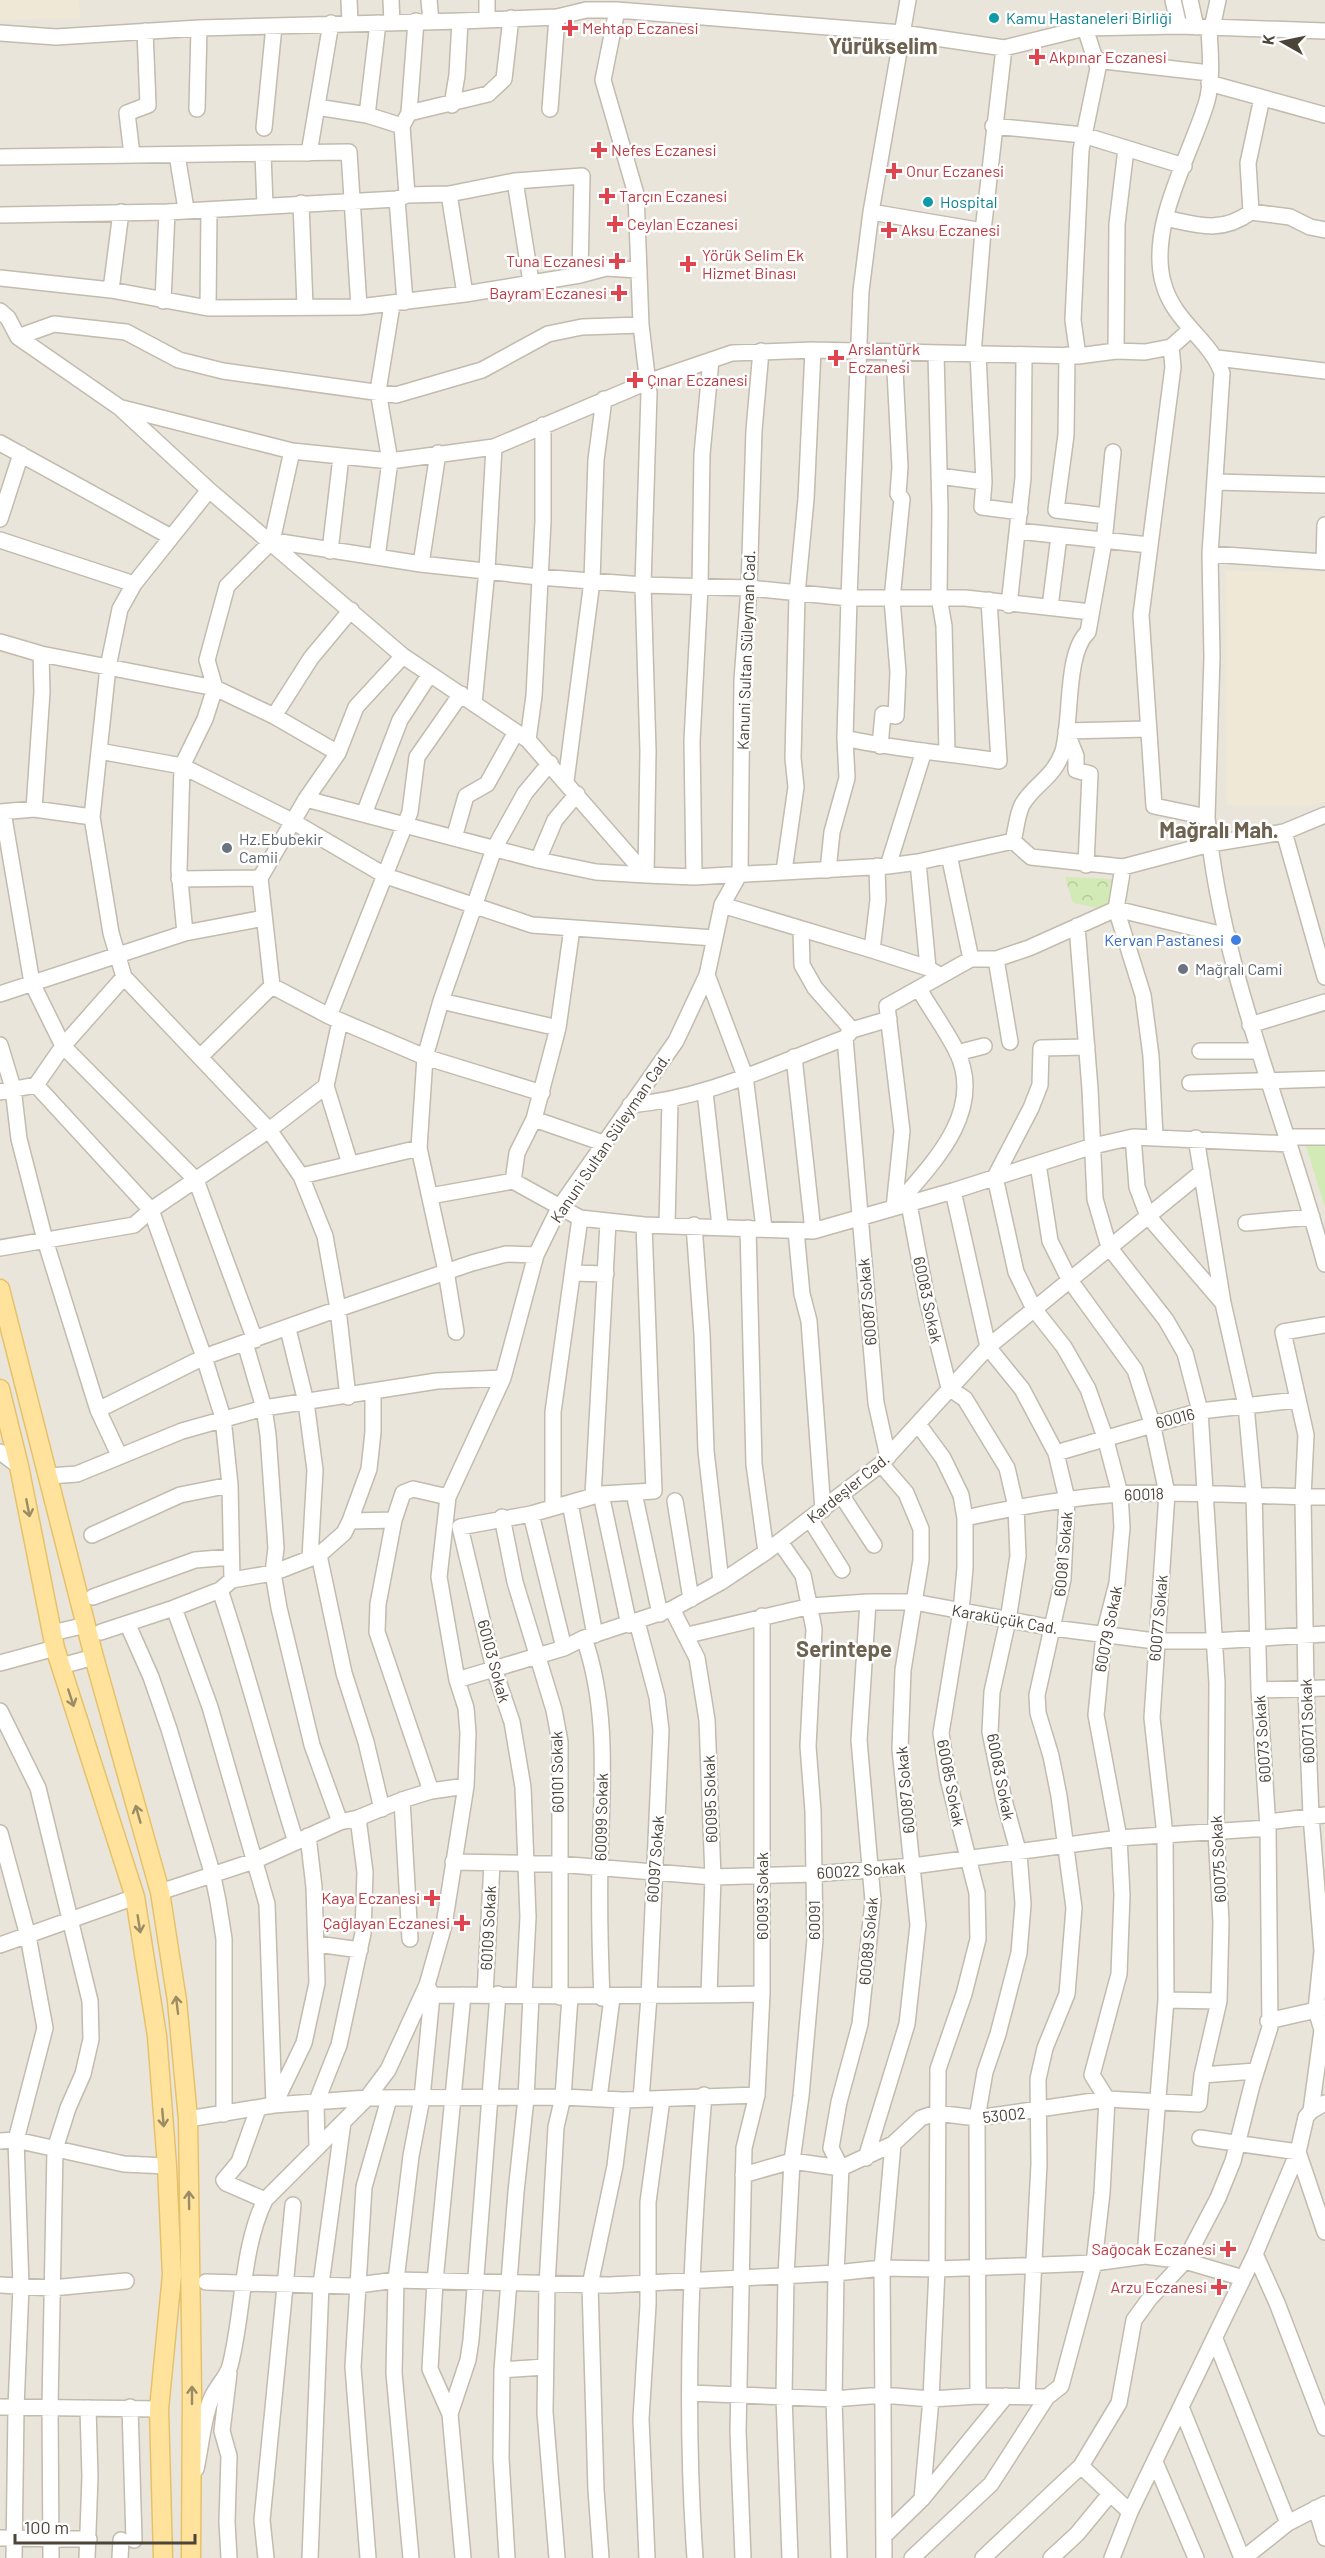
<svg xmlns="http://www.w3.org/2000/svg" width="1325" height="2558" viewBox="0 0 1325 2558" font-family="Barlow,sans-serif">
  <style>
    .residential { fill: #eae5da }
    .education { fill: #efe8d6 }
    .park { fill: url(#park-crowns) }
    .pitch { fill: #d2eab5 }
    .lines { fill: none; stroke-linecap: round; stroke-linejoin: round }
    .minor-casing { stroke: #c2bbae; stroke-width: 18 }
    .major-casing { stroke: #e6c16a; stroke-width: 21 }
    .minor { stroke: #fff; stroke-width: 15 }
    .major { stroke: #ffe39c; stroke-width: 18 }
    .oneway { stroke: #9c8c66 }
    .culture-dot { fill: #0f9aa8; stroke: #fff; stroke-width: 2 }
    .health-dot { fill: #e0444e; stroke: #fff; stroke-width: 2 }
    .worship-dot { fill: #6b7280; stroke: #fff; stroke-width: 2 }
    .shop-dot { fill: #3f7fe0; stroke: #fff; stroke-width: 2 }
    .labels { text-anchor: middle; stroke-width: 5; stroke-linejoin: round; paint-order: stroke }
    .culture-label { font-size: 16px; fill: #0d838f; stroke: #fff; text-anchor: start }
    .health-label { font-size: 16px; fill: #be3a42; stroke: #fff; text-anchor: start }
    .street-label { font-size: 16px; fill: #4b4439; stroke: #fff }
    .worship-label { font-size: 16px; fill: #5b616d; stroke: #fff; text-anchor: start }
    .shop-label { font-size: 16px; fill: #366cbe; stroke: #fff; text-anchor: end }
    .district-label { font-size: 22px; font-weight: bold; fill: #6e6250; stroke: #fff }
  </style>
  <defs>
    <pattern id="park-crowns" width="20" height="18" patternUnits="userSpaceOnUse" patternTransform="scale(1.5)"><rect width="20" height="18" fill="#d2eab5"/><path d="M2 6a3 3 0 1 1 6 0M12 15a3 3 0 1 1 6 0" fill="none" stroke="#b6ca9c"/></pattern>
  </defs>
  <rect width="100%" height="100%" fill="#f6f3ec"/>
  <path class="residential" d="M0,0H1325V2558H0Z"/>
  <path class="education" d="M0,0H79L80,18L0,20Z
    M1226,571L1325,572V802L1305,806L1227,805Z"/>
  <path class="park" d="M1065,877L1112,879L1116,882L1113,898L1104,909L1073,903Z"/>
  <path class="pitch" d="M1305,1143H1325V1207Z"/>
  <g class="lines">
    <g class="minor-casing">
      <path id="minor" d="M349,0L350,23
        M391,0L392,23
        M429,0L431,22
        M487,0V19
        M1173,0L1179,26
        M1190,0L1196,27
        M1209,28C1210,52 1213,77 1207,101C1191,155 1148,225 1163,282C1173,322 1211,340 1222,373L1210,554L1212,657L1207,817C1221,972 1286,1116 1325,1264
        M1212,28L1218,0
        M0,33L56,37L199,28L460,21L557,17L586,10H617L902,33L1004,48L1085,28L1179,26L1325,31
        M1095,60L1210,73
        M1209,83L1325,115
        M452,105L457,75L460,21
        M317,107L367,115L402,126
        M197,109L199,28
        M550,109L557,17
        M409,113L488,94L504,79L511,18
        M367,115L378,23
        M993,126L1083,135L1184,166
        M264,128L274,26
        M309,153L331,23
        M263,154L265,205
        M132,155L127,113L148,105L145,31
        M177,155L186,209
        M0,157L349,152L359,307
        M515,181L531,282
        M449,194L465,294
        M407,195L402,126L409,113L416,21
        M397,199L405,302
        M301,203L305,306
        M871,212L983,231
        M1251,212L1248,163L1262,98
        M0,215L167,212L397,199L407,195L449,194L515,181L582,176L580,275
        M1165,218C1198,225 1221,234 1251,212L1290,217L1310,227L1325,230
        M0,278L111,290L208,308L359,307L465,294L580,275L606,268L638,270
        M111,290L121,212
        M163,301L167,212
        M208,308L209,211
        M0,311L8,318L18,337L119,407L209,490L403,656L528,740L646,875L694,877L888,866L918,862L1013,841L1031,857L1123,867L1210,844L1284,832L1325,815
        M18,337L54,324L126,332L179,360L223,371L396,395L482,370L548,334L582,327L641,325
        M1171,347L1173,367L1141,615L1154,806L1207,817
        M1116,351L1117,224L1126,149
        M936,354L940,509L939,597L944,626L947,752
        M973,354L983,231L1004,48
        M978,354L984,482L982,507L1020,512
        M1067,355L1066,435L1056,510L1106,516
        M1078,356L1073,320L1081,150L1098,68L1085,28
        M1217,358L1325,371
        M122,408L292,451L390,461L494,447L647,382L732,353L813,350L1078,356L1116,351L1145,352L1171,347L1190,330
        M0,443L171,537
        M939,476L984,482
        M1215,482L1325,485
        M209,490L134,584L120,609L108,667L92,817L111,933L124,977L269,1130L301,1176L325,1236L338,1309L348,1397
        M0,519L21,454
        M1018,531L1149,545
        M0,540L134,584
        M274,541L421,564L539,577L643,585L749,588L849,598H965L1091,612
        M330,551L341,457
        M1210,554L1325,562
        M377,557L390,461L378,391L392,305
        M1324,562L1325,525
        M421,564L438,453
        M1009,605L1023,478L1024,356
        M1050,607L1059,536
        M0,642L41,654L215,688L274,716L338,753
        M474,703L487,570L494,447
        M274,716L311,658L351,610
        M845,738C896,750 948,753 999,761L989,600
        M528,740L534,696L543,521V425
        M880,746L883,714L896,716L898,672L892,599L902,499L898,494L900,467L894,352
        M99,751L182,766L292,821L386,876L532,925L714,938
        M566,781L592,581L596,460L604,399
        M306,799L538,860L596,872L646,875L648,751L643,585L649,393L641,325L636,194L603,80L617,10
        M34,809L42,692L41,654
        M0,812L34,809L92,817
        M3,812L32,983L63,1046L196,1180L255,1340
        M364,814L400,720L430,674
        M1284,832L1325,977
        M454,838L466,796L487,784L516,732
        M1013,841C1016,830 1017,815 1022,805C1033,785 1054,778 1063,751C1072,720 1065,653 1088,632L1104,542L1113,452
        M949,855L971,959
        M538,860L555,820L577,794
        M918,862L928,968
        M1086,865L1090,774L1076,770V756L1066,731L1148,729
        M888,866L924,751
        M1123,867L1116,909L1143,995L1151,1056L1155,1137
        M828,870L832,832L847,778L845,738L849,598L861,291L871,212L908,0
        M784,871L796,787L793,758L797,594L806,499L813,350
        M694,877L692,741L700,587L702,454L711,360
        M179,879L260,878
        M722,905L872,950L928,968L939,975
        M1077,926L1090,1089L1095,1199L1109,1247L1166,1320L1185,1353L1200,1411L1217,1683L1216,1832L1221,1922L1219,2001L1202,2075
        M801,929L802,965L815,988L852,1030
        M185,933L179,870L182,766L205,719L215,688L207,660L227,586L272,541L292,451
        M872,950L878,900L877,866
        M996,959L1010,1042
        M707,975L745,1076L764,1228
        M272,986L260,878L306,799L338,753L356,707L403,656
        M272,986L329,1016L425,1057L542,1093
        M0,994L185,933L264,918
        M441,1001L558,1028
        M329,1016L410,812L417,757L461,694
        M340,1021L326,1086L350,1164
        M1250,1025L1325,1002
        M845,1038L876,1403L888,1457
        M0,1045L13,1088L19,1139L45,1240L98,1410L119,1455
        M1200,1051H1257
        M957,1053L984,1046
        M200,1057L272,986
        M794,1057L813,1231
        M1190,1083L1325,1079
        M36,1085L63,1046L124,977
        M0,1092L36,1085L151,1210L204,1357L223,1418L230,1485L232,1580
        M705,1092L720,1226
        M630,1105C708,1098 772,1065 845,1038L852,1030L889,1019
        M534,1119L603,1143
        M1133,1137L1137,1187L1148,1216L1223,1303
        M1288,1137H1325
        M1038,1164L1050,1241L1069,1279L1135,1370L1152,1423L1167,1493L1152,1718L1165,1835L1166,2000L1145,2256
        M301,1176L419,1148
        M995,1177L1031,1108L1040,1085L1041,1048L1087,1047
        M513,1181L517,1153L534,1119L558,1028L572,928
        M953,1191L988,1347L1022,1389L1056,1453L1067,1499L1063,1579L1037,1695L1038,1713L1051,1756L1059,1796L1074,1908L1067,1994L1045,2048L1038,2079L1039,2164L1027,2396
        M430,1196L513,1181L580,1218L644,1225L813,1231L953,1191L1093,1146L1133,1137L1290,1144
        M909,1204L927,1300L949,1388L965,1399L1007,1468L1016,1507L1018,1556L1008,1620L992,1692L990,1732L1004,1800L1019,1854L1023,1904L1019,1953L998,2034L985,2072L977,2118L978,2396
        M894,1208L902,1131L887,1006L971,959H996L1029,948L1116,909L1228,936
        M894,1208C930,1166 986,1113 957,1052C946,1030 931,1010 919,989
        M1246,1223L1312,1217
        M667,1225L670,1101
        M694,1225L702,1334L706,1451L721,1582
        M748,1228L754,1464L766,1552
        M796,1231L802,1294L809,1321L823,1510
        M0,1248L134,1225L151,1210L269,1130L326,1086
        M573,1273L606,1274
        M288,1329L306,1402L315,1470L310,1558
        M456,1332L446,1271L419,1148L425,1057L441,1001L494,849L525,793L550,763
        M245,1343L264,1408L268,1435L276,1548L273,1573L279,1608L312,1745L340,1822
        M98,1410L204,1357L338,1309L472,1263L506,1254L536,1255
        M918,1424L943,1458L961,1495L965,1518V1568L961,1611L941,1733L948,1779L977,1893L978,1939L964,1994L938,2069L937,2269L931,2399L922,2499
        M0,1452L19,1466
        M1056,1453L1200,1411L1297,1400
        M49,1476L77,1474L182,1431L264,1408L437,1381L503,1378
        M634,1493L660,1614
        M601,1494L629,1625
        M593,1496L608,1222
        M842,1496L874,1545
        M675,1501L691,1599
        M570,1503L595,1635
        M553,1508V1412L580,1218
        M531,1514L564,1648
        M502,1517L515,1582L554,1710L560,1742V1997
        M965,1518C1016,1507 1067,1498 1119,1494C1188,1490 1256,1497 1325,1497
        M810,1519L842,1570
        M394,1520L378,1604L377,1632L431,1791
        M350,1521L369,1469L373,1432V1391
        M92,1535L180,1495L230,1485
        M780,1542L803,1575L814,1629L808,1746L813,1811L815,1939L801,2096L792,2161L786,2276L784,2397L790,2558
        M319,1555L344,1673L366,1742L382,1809
        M220,1590C248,1673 269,1758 296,1842
        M93,1597L195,1560L231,1557
        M174,1608L210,1707L267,1904L274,2105
        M672,1609L697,1658L707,1720L713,1877L709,1995
        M637,1622L657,1697L661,1730L649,1997L641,2099
        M128,1625L151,1677L169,1729L212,1872L218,1901L224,1939V2114
        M101,1632L174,1608L220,1590L232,1580L273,1573L319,1555L344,1533L350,1521L394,1520L403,1493L413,1489L448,1497
        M52,1633L86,1625
        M688,1635L811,1606L868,1602H914L1053,1628L1155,1641H1215L1325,1634
        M584,1638C609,1710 602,1785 600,1860C599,1906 600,1952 602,1998
        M0,1663L55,1648
        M61,1666L94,1657
        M457,1680L564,1648L584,1638L672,1609L721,1582L766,1552L881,1464L988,1347L1202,1172
        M1259,1690L1325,1688
        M0,1711L38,1788L90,2001L91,2039L83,2074L68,2108L55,2149L50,2406L51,2558
        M402,1800L410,1939
        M1268,1822L1325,1815
        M0,1833L28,1936L45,2028L16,2140L21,2286L16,2408L14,2558
        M453,1862L558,1864L713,1877L814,1874L913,1866L1119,1838L1268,1828
        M160,1892L254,1861L340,1822L358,1818L402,1800L431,1791L466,1786
        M317,1944L360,1950
        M0,1945L135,1897
        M428,1987L432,1995C542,1996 651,1996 762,1994
        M485,1994L492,1863
        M524,1994L528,1917L523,1787L512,1722L494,1669L460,1527L531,1514L601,1494L654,1491L644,1225
        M1166,2000L1219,2001
        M1268,2021L1325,2008
        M599,2098L612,1998
        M275,2103L304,2043L317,1983L314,1887L308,1836
        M258,2109L239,2162L224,2180L226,2183L265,2200
        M1311,2111L1322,2030L1316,2010L1322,1951L1311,1816L1306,1689L1303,1497L1306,1435L1283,1332L1325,1325
        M188,2119L274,2105L367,2098L563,2097L623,2100L757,2095
        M1200,2138L1298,2152
        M0,2141L16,2140L124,2164L167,2166
        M317,2147L316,2103L339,2045L363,1933L365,1872L358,1818
        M1298,2152L1325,2232
        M866,2158L907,2024L918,1925L900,1749L903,1670L921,1560V1529L906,1493L881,1464
        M743,2175L792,2161L841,2168L893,2144L921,2118L936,2113L977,2118L1107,2099L1199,2104L1202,2075L1256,2071
        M1255,2254L1277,2303L1325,2428
        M206,2282L351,2286L396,2280L610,2285L836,2273L882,2268L937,2269L1094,2263L1145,2256L1185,2261L1243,2278
        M0,2285L52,2288L126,2281
        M1215,2339L1288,2523
        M502,2370L545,2367
        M690,2393L834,2399L882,2395L931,2399L978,2396L1047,2397L1061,2386L1094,2263L1102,2193L1107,2099L1092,2075L1119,1974L1122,1895L1119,1838L1096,1715L1104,1634L1117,1583L1122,1527L1120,1494L1105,1437L1088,1389L1064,1347L1034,1309L1016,1272L995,1177
        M0,2407L159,2409
        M130,2407L134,2540
        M1181,2407L1242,2558
        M450,2414L430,2369L435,2281L463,1995
        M1155,2462L1196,2558
        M1081,2466L1130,2512
        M196,2469C201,2448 203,2416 212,2397C217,2386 227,2377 230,2366C244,2312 241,2249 265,2200L367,2098L388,2070L427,1985L444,1925L466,1786L468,1733L466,1708L457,1680L439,1577L448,1497L503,1378L536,1255L559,1208L676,1041L707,975L722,905L740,873L742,680L749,588L754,430L761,351
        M1316,2508L1325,2538
        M884,2536L922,2499L1006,2396
        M0,2538L89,2539
        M87,2558L90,2477L88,2408
        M120,2558L121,2540
        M229,2558L227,2522L229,2456L222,2431L229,2373
        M266,2558L262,2520L293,2205
        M310,2558L321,2284L343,2122
        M368,2558L353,2367L364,2187L389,2099
        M411,2558L394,2373L396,2280L411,2156L422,2098L432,1995
        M463,2558L450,2414L468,2360L471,2340L498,1994
        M507,2558L501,2458L502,2370L516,2192L526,2098L531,1997
        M557,2558L545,2412L547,2285L556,2127L563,2097L570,1997
        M601,2558L596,2490L590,2285L615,2166L623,2100
        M647,2558L641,2419L648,2305V2202L662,2099
        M695,2558C684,2404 691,2249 704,2095
        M743,2558L738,2431L744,2148L757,2095L762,1994V1616
        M839,2558L834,2399L836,2273L841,2168L831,2148L839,2102L860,2024L873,1901L859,1740L868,1602
        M884,2558L882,2268L893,2144
        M912,2558L991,2484L1047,2397
        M983,2558L1081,2466L1119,2403L1134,2320L1150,2298L1185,2261L1218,2198L1233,2161L1252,2085L1270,2027L1268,1828L1259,1690L1254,1493L1246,1405L1223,1303L1196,1138
        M1051,2558L1077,2534L1110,2494
        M1112,2558L1130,2512L1255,2254L1298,2152L1306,2117L1311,2111L1325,2103
        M1244,2558L1288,2523L1325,2504"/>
    </g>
    <g class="major-casing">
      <path id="major" d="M0,1289L94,1657L160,1892L177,2001L188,2119L192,2392L191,2558
        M0,1389L19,1466L55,1648L135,1897L157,2036L167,2166L172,2275L159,2409L163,2558"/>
    </g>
    <use href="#minor" class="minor"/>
    <use href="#major" class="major"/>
  </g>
  <defs><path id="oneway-shaft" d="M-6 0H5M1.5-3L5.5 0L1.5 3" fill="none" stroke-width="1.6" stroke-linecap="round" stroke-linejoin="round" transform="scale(1.5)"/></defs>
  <g class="oneway">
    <use href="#oneway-shaft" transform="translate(28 1508) rotate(79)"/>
    <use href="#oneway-shaft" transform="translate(71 1698) rotate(72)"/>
    <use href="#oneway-shaft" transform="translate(138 1814) rotate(-106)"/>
    <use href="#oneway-shaft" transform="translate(139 1924) rotate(81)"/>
    <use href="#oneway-shaft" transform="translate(177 2005) rotate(-97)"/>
    <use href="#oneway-shaft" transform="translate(163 2118) rotate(85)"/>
    <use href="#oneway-shaft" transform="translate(189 2200) rotate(-91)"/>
    <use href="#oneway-shaft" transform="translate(192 2395) rotate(-90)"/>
  </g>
  <g class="culture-dot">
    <circle cx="994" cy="18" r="6"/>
    <circle cx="928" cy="202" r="6"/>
  </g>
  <g class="health-dot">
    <path d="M567 19h6v6h6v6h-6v6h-6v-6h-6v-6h6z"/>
    <path d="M1034 48h6v6h6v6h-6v6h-6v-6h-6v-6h6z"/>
    <path d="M596 141h6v6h6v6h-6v6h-6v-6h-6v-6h6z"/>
    <path d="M891 162h6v6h6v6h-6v6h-6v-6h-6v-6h6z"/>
    <path d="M604 187h6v6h6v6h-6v6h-6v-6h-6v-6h6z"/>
    <path d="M612 215h6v6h6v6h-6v6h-6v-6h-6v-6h6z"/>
    <path d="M886 221h6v6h6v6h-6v6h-6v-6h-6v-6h6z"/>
    <path d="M614 252h6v6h6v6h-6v6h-6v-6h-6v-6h6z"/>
    <path d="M685 255h6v6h6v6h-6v6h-6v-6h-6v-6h6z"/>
    <path d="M616 284h6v6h6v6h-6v6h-6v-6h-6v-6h6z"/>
    <path d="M833 349h6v6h6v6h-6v6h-6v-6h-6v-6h6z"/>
    <path d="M632 371h6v6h6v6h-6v6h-6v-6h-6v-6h6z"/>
    <path d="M429 1889h6v6h6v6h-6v6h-6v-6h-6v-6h6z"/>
    <path d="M459 1914h6v6h6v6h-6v6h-6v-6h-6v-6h6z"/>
    <path d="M1225 2240h6v6h6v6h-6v6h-6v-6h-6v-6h6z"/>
    <path d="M1216 2278h6v6h6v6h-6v6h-6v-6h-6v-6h6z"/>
  </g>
  <g class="worship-dot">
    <circle cx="227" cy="848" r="6"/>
    <circle cx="1183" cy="969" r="6"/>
  </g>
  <circle class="shop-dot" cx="1236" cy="940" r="6"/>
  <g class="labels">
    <g class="culture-label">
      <text x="1006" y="24">Kamu Hastaneleri Birliği</text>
      <text x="940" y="208">Hospital</text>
    </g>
    <g class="health-label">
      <text x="582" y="34">Mehtap Eczanesi</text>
      <text x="1049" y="63">Akpınar Eczanesi</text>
      <text x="611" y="156">Nefes Eczanesi</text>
      <text x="906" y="177">Onur Eczanesi</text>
      <text x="619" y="202">Tarçın Eczanesi</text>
      <text x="627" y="230">Ceylan Eczanesi</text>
      <text x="901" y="236">Aksu Eczanesi</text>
      <text x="702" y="261">Yörük Selim Ek<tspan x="702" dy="18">Hizmet Binası</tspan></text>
      <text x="605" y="267" text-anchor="end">Tuna Eczanesi</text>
      <text x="607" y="299" text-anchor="end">Bayram Eczanesi</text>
      <text x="848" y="355">Arslantürk<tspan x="848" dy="18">Eczanesi</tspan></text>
      <text x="647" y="386">Çınar Eczanesi</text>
      <text x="420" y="1904" text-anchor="end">Kaya Eczanesi</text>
      <text x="450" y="1929" text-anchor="end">Çağlayan Eczanesi</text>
      <text x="1216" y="2255" text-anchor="end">Sağocak Eczanesi</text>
      <text x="1207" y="2293" text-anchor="end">Arzu Eczanesi</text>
    </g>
    <g class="street-label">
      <text transform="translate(746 650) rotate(-88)" y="6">Kanuni Sultan Süleyman Cad.</text>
      <text transform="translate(610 1138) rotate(-56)" y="6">Kanuni Sultan Süleyman Cad.</text>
      <text transform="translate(928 1300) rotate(78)" y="6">60083 Sokak</text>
      <text transform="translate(867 1302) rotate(-95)" y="6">60087 Sokak</text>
      <text transform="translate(1175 1418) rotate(-14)" y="6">60016</text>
      <text transform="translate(848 1488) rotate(-39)" y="6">Kardeşler Cad.</text>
      <text transform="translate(1144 1494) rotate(-2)" y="6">60018</text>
      <text transform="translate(1063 1554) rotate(-85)" y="6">60081 Sokak</text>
      <text transform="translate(1158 1618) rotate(-85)" y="6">60077 Sokak</text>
      <text transform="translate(1005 1619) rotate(10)" y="6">Karaküçük Cad.</text>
      <text transform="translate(1108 1629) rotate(-79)" y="6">60079 Sokak</text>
      <text transform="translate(494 1661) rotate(75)" y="6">60103 Sokak</text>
      <text transform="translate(1307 1721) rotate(-92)" y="6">60071 Sokak</text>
      <text transform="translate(1262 1739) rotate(-94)" y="6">60073 Sokak</text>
      <text transform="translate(557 1772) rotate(-91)" y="6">60101 Sokak</text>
      <text transform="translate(1001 1777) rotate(79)" y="6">60083 Sokak</text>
      <text transform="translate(951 1783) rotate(79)" y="6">60085 Sokak</text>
      <text transform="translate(905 1790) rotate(-95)" y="6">60087 Sokak</text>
      <text transform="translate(710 1799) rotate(-92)" y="6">60095 Sokak</text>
      <text transform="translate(601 1817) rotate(-89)" y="6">60099 Sokak</text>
      <text transform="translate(655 1859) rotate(-86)" y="6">60097 Sokak</text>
      <text transform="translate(1218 1859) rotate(-93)" y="6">60075 Sokak</text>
      <text transform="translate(861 1870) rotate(-4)" y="6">60022 Sokak</text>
      <text transform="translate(762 1896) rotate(-90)" y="6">60093 Sokak</text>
      <text transform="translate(814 1920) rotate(-90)" y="6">60091</text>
      <text transform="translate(488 1928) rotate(-87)" y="6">60109 Sokak</text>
      <text transform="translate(868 1941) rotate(-85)" y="6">60089 Sokak</text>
      <text transform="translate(1004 2115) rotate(-6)" y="6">53002</text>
    </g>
    <g class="worship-label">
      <text x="239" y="845">Hz.Ebubekir<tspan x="239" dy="18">Camii</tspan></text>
      <text x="1195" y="975">Mağralı Cami</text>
    </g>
    <g class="shop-label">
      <text x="1224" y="946">Kervan Pastanesi</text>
    </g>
    <g class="district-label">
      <text x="883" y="54">Yürükselim</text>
      <text x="1219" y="838">Mağralı Mah.</text>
      <text x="844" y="1657">Serintepe</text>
    </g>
  </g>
  <g transform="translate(1283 42) rotate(279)" stroke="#ffffff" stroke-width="4.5" paint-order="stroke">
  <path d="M0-4.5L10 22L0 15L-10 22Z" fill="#4b4439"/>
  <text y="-9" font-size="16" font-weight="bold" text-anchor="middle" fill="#4b4439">K</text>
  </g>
  <path d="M15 2534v9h180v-9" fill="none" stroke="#4b4439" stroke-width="3"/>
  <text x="24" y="2534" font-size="18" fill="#4b4439" stroke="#ffffff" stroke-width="4.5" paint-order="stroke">100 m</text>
</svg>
